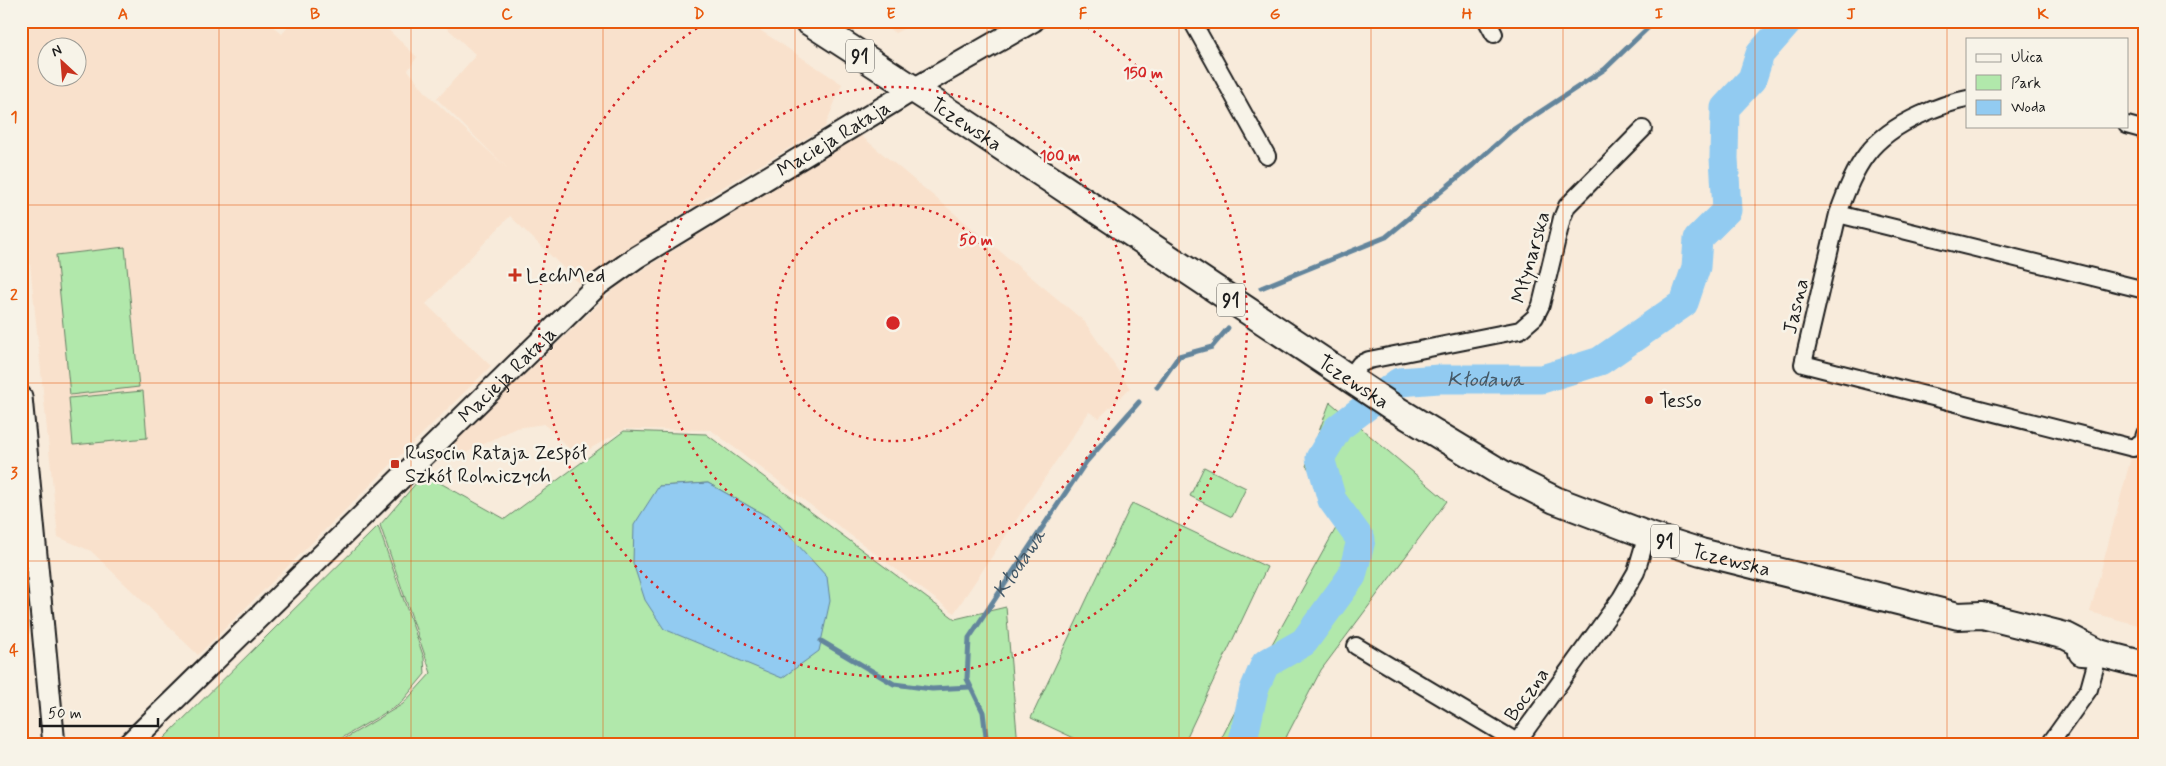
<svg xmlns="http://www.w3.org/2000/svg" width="2166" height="766" viewBox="0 0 2166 766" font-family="Mynerve,sans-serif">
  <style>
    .built { fill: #f9e1cc; fill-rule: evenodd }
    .green { fill: #b1e8ab; stroke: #668264; fill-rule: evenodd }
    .water { fill: #92cbf1; stroke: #63859c }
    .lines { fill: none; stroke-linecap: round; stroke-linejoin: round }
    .stream { stroke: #63859c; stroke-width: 5 }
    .river { stroke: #92cbf1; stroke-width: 29 }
    .minor-casing { stroke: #1c1c1c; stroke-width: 20 }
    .tertiary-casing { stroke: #1c1c1c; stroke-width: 25 }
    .primary-casing { stroke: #1c1c1c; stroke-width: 30 }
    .minor { stroke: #f7f3e8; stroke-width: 16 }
    .tertiary { stroke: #f7f3e8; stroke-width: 21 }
    .primary { stroke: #f7f3e8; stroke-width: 26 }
    .grid { fill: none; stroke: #e8590c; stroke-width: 1; stroke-opacity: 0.55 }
    .ring { fill: none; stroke: #d62828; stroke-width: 2.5; stroke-dasharray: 2.5 5 }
    .poi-dot { fill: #c8321e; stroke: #f7f3e8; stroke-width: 2 }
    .labels { text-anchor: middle; stroke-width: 5; stroke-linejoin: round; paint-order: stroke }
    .shield { fill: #f7f3e8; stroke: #5e5c59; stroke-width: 1 }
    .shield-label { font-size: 19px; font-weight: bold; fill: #1c1c1c }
    .street-label { font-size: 20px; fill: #1c1c1c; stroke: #f7f3e8 }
    .poi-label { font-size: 20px; fill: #1c1c1c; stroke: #f7f3e8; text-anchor: start }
    .water-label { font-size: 21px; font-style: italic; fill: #455967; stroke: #f7f3e8 }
    .centre { fill: #d62828; stroke: #f7f3e8; stroke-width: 2.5 }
    .ring-label { font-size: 15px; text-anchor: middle; font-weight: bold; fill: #d62828; stroke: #f7f3e8; stroke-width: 5; stroke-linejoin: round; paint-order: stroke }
    .neatline { fill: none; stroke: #e8590c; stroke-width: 2 }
    .grid-label { font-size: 16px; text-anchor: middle; font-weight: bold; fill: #e8590c }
  </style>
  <rect width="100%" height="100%" fill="#f8ebdb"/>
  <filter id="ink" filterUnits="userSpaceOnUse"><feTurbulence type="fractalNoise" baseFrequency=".02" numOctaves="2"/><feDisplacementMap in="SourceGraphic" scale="10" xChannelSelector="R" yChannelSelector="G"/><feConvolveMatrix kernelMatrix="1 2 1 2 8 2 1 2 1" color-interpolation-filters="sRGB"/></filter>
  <g filter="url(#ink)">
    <path class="built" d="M21,21H267L282,34L293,21H379L417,57L408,70L427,94L508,169L437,99L476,55L444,25L448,21H746L842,84L825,127L713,193L579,283L510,216L426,304L491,366L198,655L91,551L58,537L21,176ZM48,48H78V78H48Z
      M878,21H919L895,33Z
      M860,135L1084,321L1130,388L1099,418L1089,412L954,613L711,430L625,429L577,456L544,424L516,428L454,459L453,443L621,283Z
      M2132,454L2145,458V627L2090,612Z
      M21,663L28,745H21Z"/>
    <path class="green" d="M125,247L139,387L70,395L56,255Z
      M143,391L147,438L73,445L69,398Z
      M1330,402L1447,501L1321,670L1282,745H1218L1240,702L1346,510L1306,466Z
      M624,431L706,434L955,619L1006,607L1018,745H334L403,704L431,673L380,525L424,474L505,519ZM708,483L777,522L659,486Z
      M1204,467L1246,488L1232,517L1190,496Z
      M1132,503L1267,567L1183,745H1089L1031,718Z
      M378,526L424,658L425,674L400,704L330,745H157Z"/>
    <path class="water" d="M708,483L777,522L827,577L830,601L819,651L782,678L664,629L645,600L633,563L634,525L659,486Z"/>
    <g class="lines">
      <g class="stream">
        <path d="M1261,288L1386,237L1473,165L1511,131L1605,69L1655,21"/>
        <path d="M1157,387L1179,356L1212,347L1228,328"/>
        <path d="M821,641L894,684L932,689L970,687"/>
        <path id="s1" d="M987,745L983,712L967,679L969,638L1086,462L1139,402"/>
      </g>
      <path class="river" id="s2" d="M1242,745L1254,690L1265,664L1304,642L1352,576L1361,540L1332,500L1320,458L1338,428L1399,382L1439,379H1542L1600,361L1684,303L1696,267L1698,239L1727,210L1724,158L1725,108L1752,79L1760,54L1789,21"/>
      <g class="minor-casing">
        <path id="minor" d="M1192,21L1267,156
          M1487,21L1494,34
          M2127,125L2145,130
          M1838,214C1856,164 1869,138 1920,115C1935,108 1951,102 1967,99
          M2145,290L1838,214L1803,364L2133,448L2143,441L2145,434
          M1349,378L1360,364L1369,360L1520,330L1535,317L1541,305L1562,218L1567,206L1643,129
          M1356,646L1517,742L1621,598L1636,572L1647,535
          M2049,745L2089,689L2099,653"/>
      </g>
      <g class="tertiary-casing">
        <g id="tertiary">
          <path d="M21,397L54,745"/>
          <path id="s3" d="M128,745L599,284L637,257L914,89L1033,21"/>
        </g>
      </g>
      <g class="primary-casing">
        <g id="primary">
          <path id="s4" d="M808,21L966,123L1394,408L1503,474L1555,500L1647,535L1701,552L1958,616L1982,615L2066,636L2099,653"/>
          <path d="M2082,652L2099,653L2145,665"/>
        </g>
      </g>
      <use href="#minor" class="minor"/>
      <use href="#tertiary" class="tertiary"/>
      <use href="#primary" class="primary"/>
    </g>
  </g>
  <path class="grid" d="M219,21V745M411,21V745M603,21V745M795,21V745M987,21V745M1179,21V745M1371,21V745M1563,21V745M1755,21V745M1947,21V745M21,205H2145M21,383H2145M21,561H2145"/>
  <g class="ring">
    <circle cx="893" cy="323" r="118"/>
    <circle cx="893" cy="323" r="236"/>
    <path d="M1081 23A354 354 0 1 1 705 23"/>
  </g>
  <g class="poi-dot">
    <path d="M512.5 267.5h5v5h5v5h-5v5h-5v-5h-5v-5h5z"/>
    <circle cx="1649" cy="400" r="5"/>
    <rect x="390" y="459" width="10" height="10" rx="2.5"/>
  </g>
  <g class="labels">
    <g class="shield">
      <rect x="846" y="39.5" width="28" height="33" rx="4"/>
      <rect x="1217" y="283.5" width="28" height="33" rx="4"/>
      <rect x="1651" y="524.5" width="28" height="33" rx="4"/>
    </g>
    <g class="shield-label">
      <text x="860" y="63">91</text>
      <text x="1231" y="307">91</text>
      <text x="1665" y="548">91</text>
    </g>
    <g class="street-label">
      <text dy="7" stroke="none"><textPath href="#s4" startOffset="189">Tczewska</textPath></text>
      <text dy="7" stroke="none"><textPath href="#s3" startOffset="935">Macieja Rataja</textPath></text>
      <text transform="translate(1530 257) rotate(-74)" y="7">Młynarska</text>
      <text transform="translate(1795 306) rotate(-77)" y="7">Jasna</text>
      <text dy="7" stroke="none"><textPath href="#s3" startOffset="530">Macieja Rataja</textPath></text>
      <text dy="7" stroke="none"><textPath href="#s4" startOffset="654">Tczewska</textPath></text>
      <text dy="7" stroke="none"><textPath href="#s4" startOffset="1074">Tczewska</textPath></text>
      <text transform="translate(1526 694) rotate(-54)" y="7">Boczna</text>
    </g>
    <g class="poi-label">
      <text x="526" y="282">LechMed</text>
      <text x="1659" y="407">Tesso</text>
      <text x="405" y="459">Rusocin Rataja Zespół<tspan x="405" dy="23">Szkół Rolniczych</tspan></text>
    </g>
    <g class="water-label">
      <text dy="7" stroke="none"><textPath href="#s2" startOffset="539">Kłodawa</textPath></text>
      <text dy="7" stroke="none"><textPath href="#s1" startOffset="201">Kłodawa</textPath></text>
    </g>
  </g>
  <circle cx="893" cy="323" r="8" class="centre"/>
  <g class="ring-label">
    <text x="1143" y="78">150 m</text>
    <text x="1060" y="161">100 m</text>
    <text x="976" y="245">50 m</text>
  </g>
  <rect width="2166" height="766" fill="none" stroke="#f7f3e8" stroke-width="55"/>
  <rect x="1966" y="38" width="162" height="90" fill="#f7f3e8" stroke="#9f9d96"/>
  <rect x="1976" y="54" width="25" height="8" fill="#f7f3e8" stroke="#9f9d96"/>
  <text x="2011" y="62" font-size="15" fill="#1c1c1c">Ulica</text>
  <rect x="1976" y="75" width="25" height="15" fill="#b1e8ab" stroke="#9f9d96"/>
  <text x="2011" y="88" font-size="15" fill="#1c1c1c">Park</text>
  <rect x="1976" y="100" width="25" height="15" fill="#92cbf1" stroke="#9f9d96"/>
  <text x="2011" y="112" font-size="15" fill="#1c1c1c">Woda</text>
  <g transform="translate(62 62) rotate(334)"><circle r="24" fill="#f7f3e8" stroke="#9f9d96"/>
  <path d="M0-4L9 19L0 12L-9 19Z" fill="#c8321e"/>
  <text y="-8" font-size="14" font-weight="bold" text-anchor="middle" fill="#1c1c1c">N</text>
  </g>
  <path d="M40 718v8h118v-8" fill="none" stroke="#1c1c1c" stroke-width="2.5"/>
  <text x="48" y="718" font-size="15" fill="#1c1c1c" stroke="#f7f3e8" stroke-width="4" paint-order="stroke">50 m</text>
  <rect x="28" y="28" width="2110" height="710" class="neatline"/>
  <g class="grid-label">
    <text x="123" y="19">A</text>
    <text x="315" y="19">B</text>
    <text x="507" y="19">C</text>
    <text x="699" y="19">D</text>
    <text x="891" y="19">E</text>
    <text x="1083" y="19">F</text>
    <text x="1275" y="19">G</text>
    <text x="1467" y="19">H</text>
    <text x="1659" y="19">I</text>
    <text x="1851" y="19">J</text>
    <text x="2043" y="19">K</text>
    <text x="14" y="122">1</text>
    <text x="14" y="300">2</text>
    <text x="14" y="478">3</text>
    <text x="14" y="655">4</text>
  </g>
</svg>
